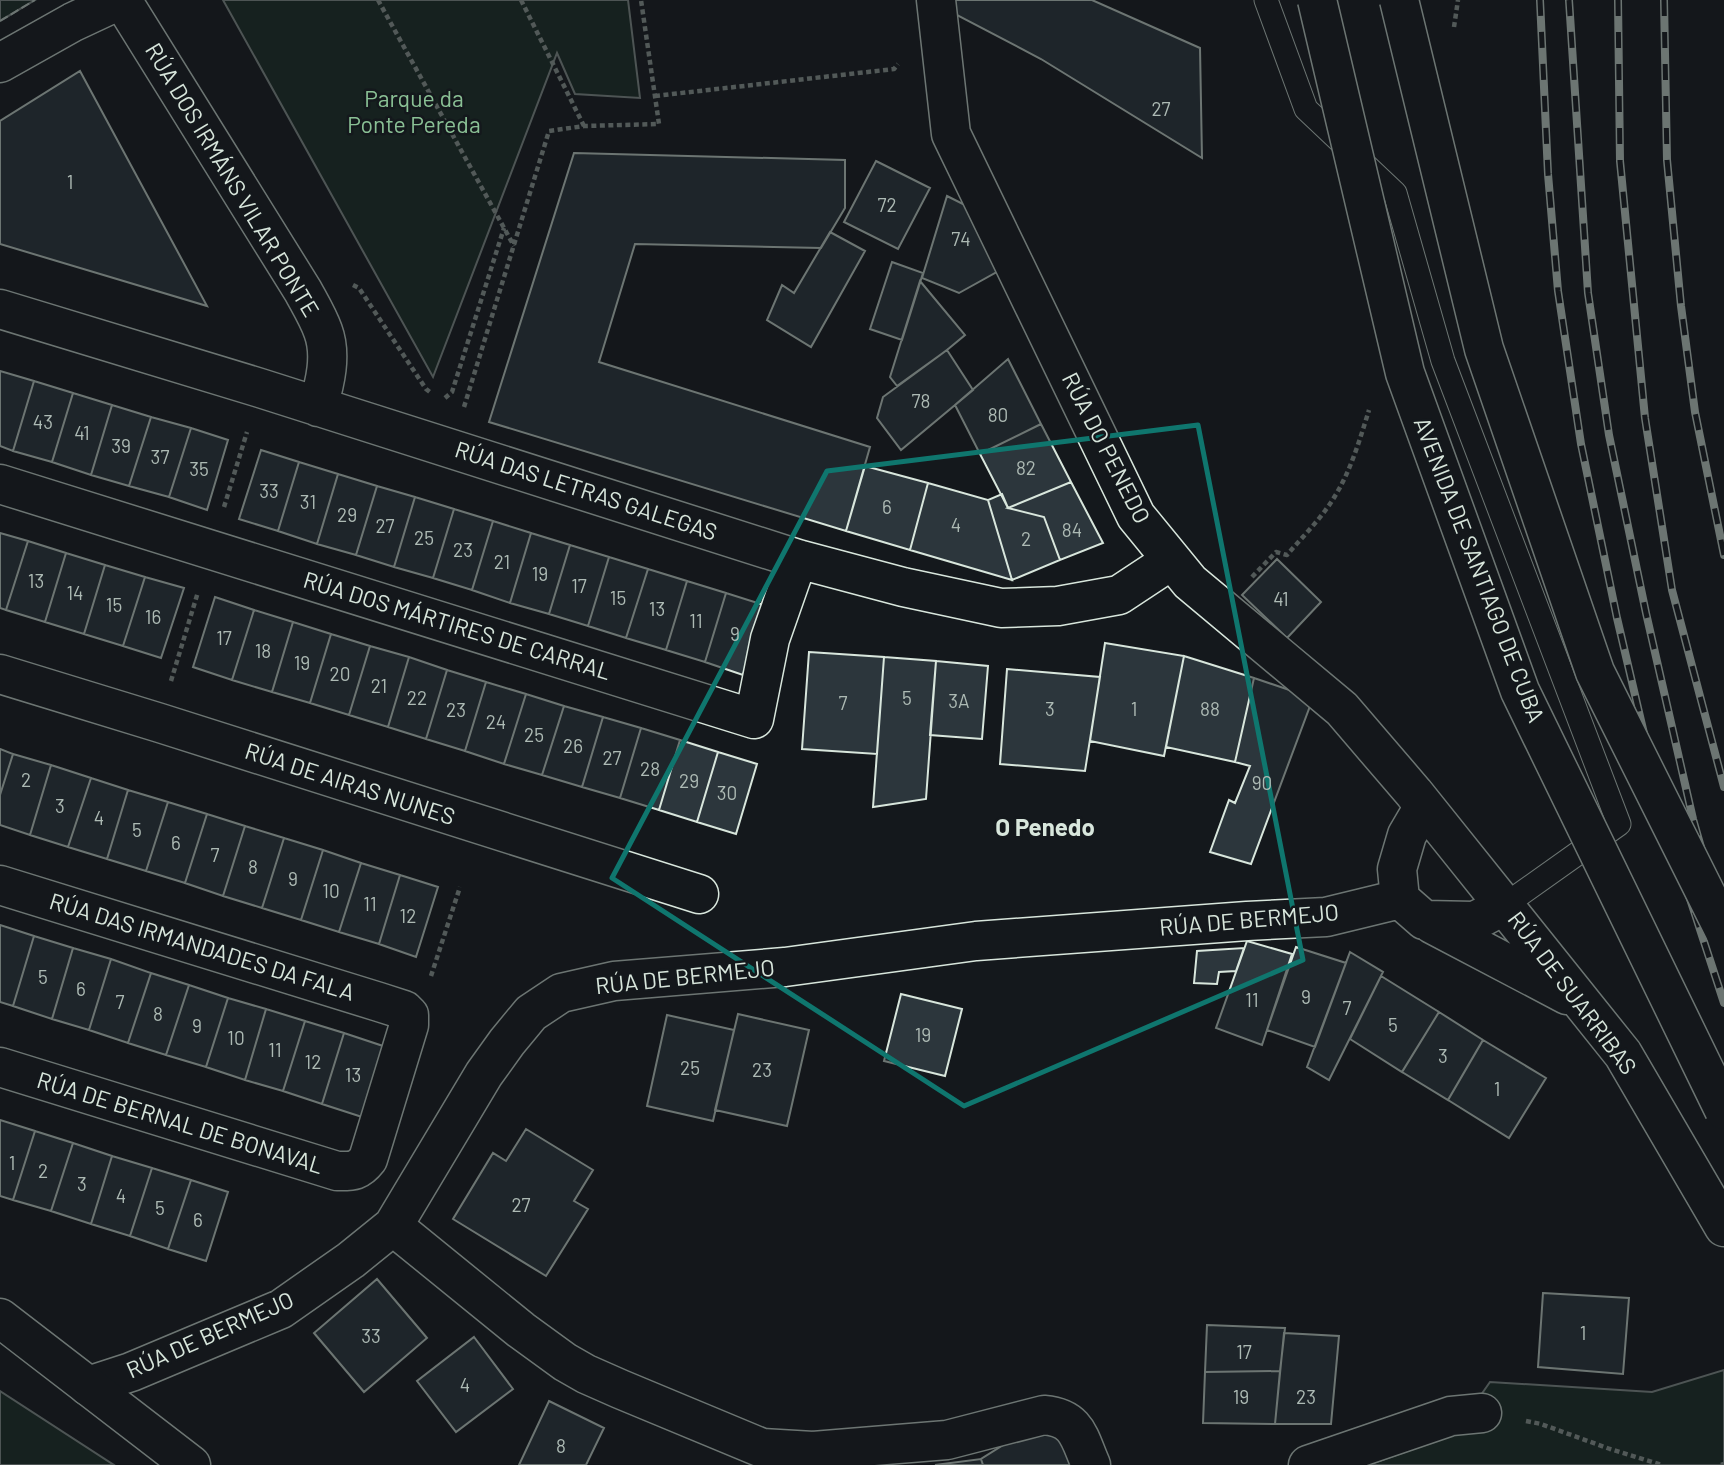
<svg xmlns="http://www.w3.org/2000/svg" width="1724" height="1465" viewBox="0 0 1724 1465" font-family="Barlow,sans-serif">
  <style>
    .green { fill: #1a2d24; stroke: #939e99; stroke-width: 2 }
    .building { fill: #2c363c; stroke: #d8e6dc; stroke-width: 2 }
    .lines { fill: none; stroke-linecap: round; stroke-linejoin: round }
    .service-casing { stroke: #d8e6dc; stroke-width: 25 }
    .minor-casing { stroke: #d8e6dc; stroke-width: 41 }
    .tertiary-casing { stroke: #d8e6dc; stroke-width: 41 }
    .path { stroke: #9da8a2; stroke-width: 4.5; stroke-dasharray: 5 3.5; stroke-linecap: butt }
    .service { stroke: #14181c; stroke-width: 23 }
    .minor { stroke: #14181c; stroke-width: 38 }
    .tertiary { stroke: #14181c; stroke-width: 38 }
    .rail-casing { stroke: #d8e6dc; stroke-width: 8 }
    .rail { stroke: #14181c; stroke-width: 5; stroke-dasharray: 16; stroke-linecap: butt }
    .trunk-bridge-casing { stroke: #d8e6dc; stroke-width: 41; stroke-linecap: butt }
    .trunk-bridge { stroke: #14181c; stroke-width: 38 }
    .fence { stroke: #d8e6dc; stroke-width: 2; stroke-dasharray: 9 3.5; stroke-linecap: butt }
    .marked { fill: none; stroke: #0f766e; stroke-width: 5; stroke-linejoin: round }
    .labels { text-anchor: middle; stroke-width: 5; stroke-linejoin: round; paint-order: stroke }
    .number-label { font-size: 19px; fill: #adbab4 }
    .park-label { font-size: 23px; fill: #8ac095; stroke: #14181c }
    .street-label { font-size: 23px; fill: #d8e6dc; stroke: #14181c }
    .neighbourhood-label { font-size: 24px; font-weight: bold; fill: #d8e6dc; stroke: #14181c }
  </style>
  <rect width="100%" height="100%" fill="#14181c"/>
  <path class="green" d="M0,0H35L0,21Z
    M223,0H628L640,98L575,94L557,53L433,377Z
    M1724,1370V1465H1368L1453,1435L1490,1382L1652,1392Z
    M0,1391L114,1465H0Z"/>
  <path class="building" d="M951,0H1092L1200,48L1202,158L1041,59L951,12Z
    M80,71L207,306L0,244V121Z
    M574,153L845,160V208L821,248L635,244L599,362L870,447L846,531L489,422Z
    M876,161L930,188L898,249L844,222Z
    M947,196L973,209L1002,269L959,293L922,278Z
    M830,232L865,251L811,347L767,320L782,285L794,293Z
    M892,262L923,273L902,340L870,329Z
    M920,281L965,335L947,350L897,386L890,377Z
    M947,350L973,390L901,450L877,418L883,397Z
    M1008,359L1041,424L980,454L955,405Z
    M0,371L34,381L13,451L0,446Z
    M34,381L73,393L52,462L13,451Z
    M73,393L112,405L91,475L52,462Z
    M112,405L151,417L129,486L91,475Z
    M151,417L191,428L169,497L129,486Z
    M1041,424L1071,482L1008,508L980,454Z
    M191,428L228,440L207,510L169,497Z
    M261,450L299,462L278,531L239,519Z
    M299,462L338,474L317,544L278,531Z
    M865,466L928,483L910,550L846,531Z
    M338,474L377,486L356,555L317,544Z
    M1071,482L1103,543L1060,560L1044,517L1008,508Z
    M928,483L988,500L1012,580L910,550Z
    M377,486L415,497L394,567L356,555Z
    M1002,494L1008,508L1044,517L1060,560L1012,580L988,500Z
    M415,497L454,509L433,578L394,567Z
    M454,509L493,521L472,590L433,578Z
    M493,521L531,533L510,603L472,590Z
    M0,533L28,541L6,610L0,608Z
    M531,533L570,545L549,614L510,603Z
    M28,541L66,553L45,622L6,610Z
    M570,545L609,557L588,626L549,614Z
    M66,553L105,565L84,634L45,622Z
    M609,557L648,569L626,638L588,626Z
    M1277,559L1321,602L1287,638L1242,595Z
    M105,565L145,577L123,646L84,634Z
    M648,569L687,581L666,650L626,638Z
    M145,577L184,588L161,658L123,646Z
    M687,581L726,593L705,662L666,650Z
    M726,593L764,605L743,675L705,662Z
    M215,597L254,610L232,680L193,667Z
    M254,610L293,622L272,692L232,680Z
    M293,622L331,634L310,703L272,692Z
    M331,634L370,646L349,715L310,703Z
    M1105,643L1184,656L1164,756L1090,741Z
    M370,646L409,657L388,727L349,715Z
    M809,652L884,657L877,754L802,749Z
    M1184,656L1254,678L1235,762L1166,747Z
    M409,657L447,670L426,739L388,727Z
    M884,657L936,661L926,799L873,807Z
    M936,661L988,666L982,739L930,735Z
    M1007,669L1100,677L1085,771L1000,764Z
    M447,670L486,682L465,751L426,739Z
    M1254,678L1313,698L1251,864L1210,852L1229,800L1235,803L1250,766L1235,762Z
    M486,682L526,694L504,764L465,751Z
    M526,694L564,706L542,775L504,764Z
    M564,706L603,717L582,787L542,775Z
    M603,717L641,728L620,798L582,787Z
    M641,728L680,740L659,810L620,798Z
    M680,740L718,752L697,822L659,810Z
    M0,749L13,754L0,795Z
    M718,752L757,764L736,834L697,822Z
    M13,754L51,765L30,835L0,825V795Z
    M51,765L91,778L68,847L30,835Z
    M91,778L128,790L107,859L68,847Z
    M128,790L168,802L146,871L107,859Z
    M168,802L207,814L185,883L146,871Z
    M207,814L245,826L223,896L185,883Z
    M245,826L284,838L262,908L223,896Z
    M284,838L323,850L301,920L262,908Z
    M323,850L361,863L339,932L301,920Z
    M361,863L400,875L379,944L339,932Z
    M400,875L438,887L416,957L379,944Z
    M0,925L34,936L13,1006L0,1002Z
    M34,936L73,948L52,1019L13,1006Z
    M1247,941L1292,954L1262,1045L1216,1028Z
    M1296,947L1346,963L1315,1047L1267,1030Z
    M73,948L111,959L89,1030L52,1019Z
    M1244,948L1236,971L1219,972L1217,984L1194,983L1197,951Z
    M1350,952L1383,972L1329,1080L1307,1067Z
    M111,959L151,973L128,1043L89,1030Z
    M151,973L189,985L166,1055L128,1043Z
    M1381,976L1439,1012L1402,1072L1350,1039Z
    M189,985L228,998L206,1067L166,1055Z
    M901,994L962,1009L945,1076L884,1061Z
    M228,998L266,1009L245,1080L206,1067Z
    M266,1009L305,1021L283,1091L245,1080Z
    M1439,1012L1483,1040L1448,1100L1402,1072Z
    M738,1014L809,1030L787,1126L715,1110Z
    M667,1015L734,1030L713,1121L647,1106Z
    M305,1021L344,1033L322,1104L283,1091Z
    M344,1033L383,1046L362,1117L322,1104Z
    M1483,1040L1546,1078L1509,1138L1448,1100Z
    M0,1120L35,1131L13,1200L0,1196Z
    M526,1129L593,1170L574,1201L588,1209L546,1276L453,1219L493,1153L506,1161Z
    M35,1131L73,1143L51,1211L13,1200Z
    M73,1143L112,1156L91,1224L51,1211Z
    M112,1156L152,1168L130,1236L91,1224Z
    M152,1168L191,1180L168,1249L130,1236Z
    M191,1180L228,1192L206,1261L168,1249Z
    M377,1279L427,1338L364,1392L314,1333Z
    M1543,1293L1629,1298L1623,1374L1538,1367Z
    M1207,1325L1285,1328L1280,1371L1205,1372Z
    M1284,1333L1339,1336L1331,1424H1275Z
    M474,1337L513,1389L456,1432L417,1381Z
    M1280,1371L1275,1424L1203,1423L1205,1372Z
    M549,1401L604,1428L586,1465H519Z
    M1058,1427L1074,1465H983L981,1459L1016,1437Z
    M981,1459L983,1465H935Z"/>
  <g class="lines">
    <g class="service-casing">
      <path id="service" d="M1266,0L1306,109L1395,193L1443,361L1619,824L1505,905"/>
    </g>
    <g class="minor-casing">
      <path id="minor" d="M122,0L303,291C310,304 318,317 323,331C332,355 325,383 318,407
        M936,0L951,134L1136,516L1190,582L1342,709L1414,793L1623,1054L1724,1227
        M0,63L73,22L120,0
        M0,309L260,388L798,559L903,587L1001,608L1058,606L1119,595L1172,560
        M0,484L754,719L770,639L798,559
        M0,674L160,723L699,894
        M1424,806L1407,835L1397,869L1400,899L1424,920L1475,921L1505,905
        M0,885L379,1002L404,1010L409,1015V1025L368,1159C358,1172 352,1171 337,1171L0,1067
        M1432,924L1567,995
        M393,1226L521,1330L565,1362L586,1374L620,1389L762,1448L813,1451L947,1440L1044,1415C1078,1418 1079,1438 1091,1465
        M88,1386L131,1372L281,1309L351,1260L393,1226L484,1074L507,1042L531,1013L561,993L614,981L785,967L976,941L1247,921L1326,917L1400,899
        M1308,1465L1451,1416L1482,1413"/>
    </g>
    <g class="tertiary-casing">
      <path id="tertiary" d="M0,1318L191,1465"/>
    </g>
    <path class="path" d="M378,0L514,246
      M521,0L584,126
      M1454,27L1458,0
      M655,96L894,69L898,64
      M353,285L359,288L426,389L431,393
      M445,398L452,392L504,228
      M464,407L549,131L584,126L659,124L641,0
      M224,507L247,432
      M1252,577L1276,552L1287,555C1303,536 1322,518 1335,496C1351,470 1360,439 1369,410
      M171,681L198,592
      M431,976L460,887
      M1526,1421L1541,1424L1610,1449L1662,1465
      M1721,1465L1724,1464"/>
    <use href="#service" class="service"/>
    <use href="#minor" class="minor"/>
    <use href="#tertiary" class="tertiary"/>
    <g class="rail-casing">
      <path id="rail" d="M1540,0L1548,174L1558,291L1581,444L1617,618L1664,819L1724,1003
        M1569,0L1588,293L1609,435L1646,613L1693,819L1724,928
        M1618,0L1620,161L1645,418L1672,590L1724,787
        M1664,0L1667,160L1681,306L1695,412L1724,555"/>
    </g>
    <use href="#rail" class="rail"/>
    <g class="trunk-bridge-casing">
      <path id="trunk-bridge" d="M1317,0L1405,373L1520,691L1724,1110
        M1399,0L1484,349L1595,672L1724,930"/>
    </g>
    <use href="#trunk-bridge" class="trunk-bridge"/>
    <path class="fence" d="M0,21L35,0"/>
  </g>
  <path d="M0 0H1724V1465H0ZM1198,425L1303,960L964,1106L612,878L827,471Z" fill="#14181c" fill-opacity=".55" fill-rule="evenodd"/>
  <path class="marked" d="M1198,425L1303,960L964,1106L612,878L827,471Z"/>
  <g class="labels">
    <g class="number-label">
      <text x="1161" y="116">27</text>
      <text x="70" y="189">1</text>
      <text x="887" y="212">72</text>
      <text x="961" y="246">74</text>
      <text x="921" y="408">78</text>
      <text x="998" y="422">80</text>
      <text x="43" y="429">43</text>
      <text x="82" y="440">41</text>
      <text x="121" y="453">39</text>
      <text x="160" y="464">37</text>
      <text x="1026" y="475">82</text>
      <text x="199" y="476">35</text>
      <text x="269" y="498">33</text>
      <text x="308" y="509">31</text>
      <text x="887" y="514">6</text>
      <text x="347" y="522">29</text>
      <text x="956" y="532">4</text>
      <text x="385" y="533">27</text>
      <text x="1072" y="537">84</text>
      <text x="424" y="545">25</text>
      <text x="1026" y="546">2</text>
      <text x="463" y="557">23</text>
      <text x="502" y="569">21</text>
      <text x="540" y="581">19</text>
      <text x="36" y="588">13</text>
      <text x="579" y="593">17</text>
      <text x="75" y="600">14</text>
      <text x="618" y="605">15</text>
      <text x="1281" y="606">41</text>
      <text x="114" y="612">15</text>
      <text x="657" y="616">13</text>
      <text x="153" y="624">16</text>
      <text x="696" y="628">11</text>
      <text x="735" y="641">9</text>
      <text x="224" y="645">17</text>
      <text x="263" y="658">18</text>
      <text x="302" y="670">19</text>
      <text x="340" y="681">20</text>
      <text x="379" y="693">21</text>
      <text x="417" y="705">22</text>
      <text x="907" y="705">5</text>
      <text x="959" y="708">3A</text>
      <text x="843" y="710">7</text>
      <text x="1050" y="716">3</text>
      <text x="1134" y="716">1</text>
      <text x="1210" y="716">88</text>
      <text x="456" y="717">23</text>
      <text x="496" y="729">24</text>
      <text x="534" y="742">25</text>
      <text x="573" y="753">26</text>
      <text x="612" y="765">27</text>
      <text x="650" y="776">28</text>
      <text x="26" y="787">2</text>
      <text x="689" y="788">29</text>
      <text x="1262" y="790">90</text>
      <text x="727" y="800">30</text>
      <text x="60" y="813">3</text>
      <text x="99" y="825">4</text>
      <text x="137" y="837">5</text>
      <text x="176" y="850">6</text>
      <text x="215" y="862">7</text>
      <text x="253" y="874">8</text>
      <text x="293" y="886">9</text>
      <text x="331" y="898">10</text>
      <text x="370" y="911">11</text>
      <text x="408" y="923">12</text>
      <text x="43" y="984">5</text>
      <text x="81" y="996">6</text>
      <text x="1306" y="1004">9</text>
      <text x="1252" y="1007">11</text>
      <text x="120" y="1009">7</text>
      <text x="1347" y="1015">7</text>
      <text x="158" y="1021">8</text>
      <text x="1393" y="1032">5</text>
      <text x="197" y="1033">9</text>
      <text x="923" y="1042">19</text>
      <text x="236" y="1045">10</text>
      <text x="275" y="1057">11</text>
      <text x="1443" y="1063">3</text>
      <text x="313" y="1069">12</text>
      <text x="690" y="1075">25</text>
      <text x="762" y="1077">23</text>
      <text x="353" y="1082">13</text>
      <text x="1497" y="1096">1</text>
      <text x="12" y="1170">1</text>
      <text x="43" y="1178">2</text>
      <text x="82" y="1191">3</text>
      <text x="121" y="1203">4</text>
      <text x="521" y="1212">27</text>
      <text x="160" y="1215">5</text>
      <text x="198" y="1227">6</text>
      <text x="1583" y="1340">1</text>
      <text x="371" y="1343">33</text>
      <text x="1244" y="1359">17</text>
      <text x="465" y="1392">4</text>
      <text x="1241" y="1404">19</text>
      <text x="1306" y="1404">23</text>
      <text x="561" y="1453">8</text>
    </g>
    <g class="park-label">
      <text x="414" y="107">Parque da<tspan x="414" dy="26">Ponte Pereda</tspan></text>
    </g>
    <g class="street-label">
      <text transform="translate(232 180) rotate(59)" y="8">RÚA DOS IRMÁNS VILAR PONTE</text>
      <text transform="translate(1106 448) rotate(63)" y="8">RÚA DO PENEDO</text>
      <text transform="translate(586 491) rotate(18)" y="8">RÚA DAS LETRAS GALEGAS</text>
      <text transform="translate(1479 570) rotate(69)" y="8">AVENIDA DE SANTIAGO DE CUBA</text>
      <text transform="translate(457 626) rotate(17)" y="8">RÚA DOS MÁRTIRES DE CARRAL</text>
      <text transform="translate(350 784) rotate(18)" y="8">RÚA DE AIRAS NUNES</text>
      <text transform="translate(1249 920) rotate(-5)" y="8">RÚA DE BERMEJO</text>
      <text transform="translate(202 947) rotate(17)" y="8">RÚA DAS IRMANDADES DA FALA</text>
      <text transform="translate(685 977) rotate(-6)" y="8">RÚA DE BERMEJO</text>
      <text transform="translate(1572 993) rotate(53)" y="8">RÚA DE SUARRIBAS</text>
      <text transform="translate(180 1123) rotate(17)" y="8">RÚA DE BERNAL DE BONAVAL</text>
      <text transform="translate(210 1335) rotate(-24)" y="8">RÚA DE BERMEJO</text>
    </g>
    <g class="neighbourhood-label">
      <text x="1045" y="836">O Penedo</text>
    </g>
  </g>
</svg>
